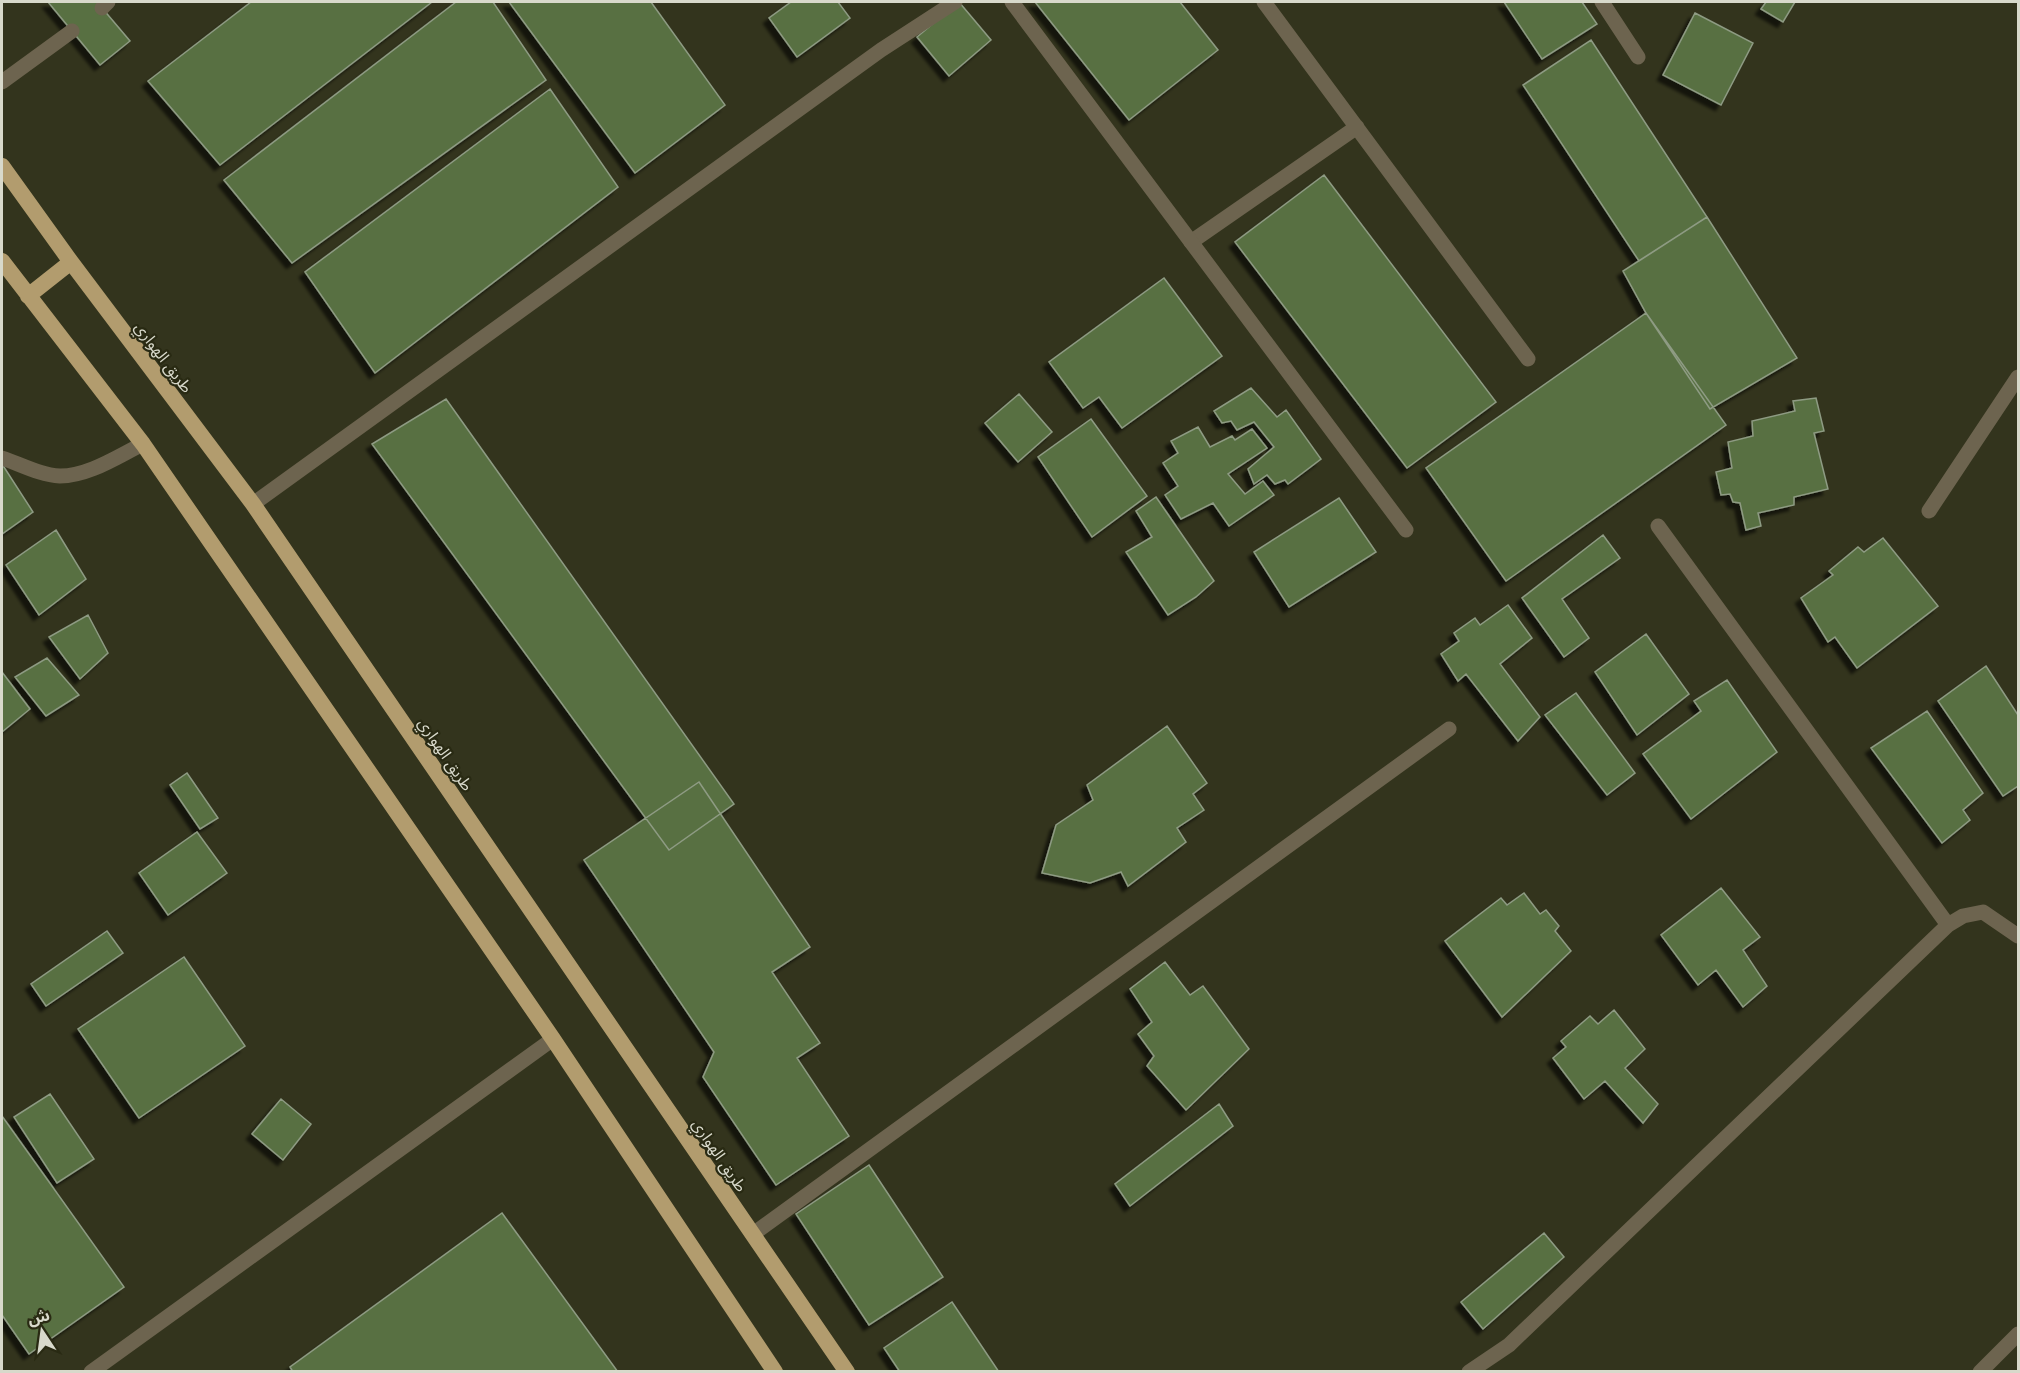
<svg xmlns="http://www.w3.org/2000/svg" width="2020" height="1373" viewBox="0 0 2020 1373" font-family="'Open Sans','Noto Sans Arabic',sans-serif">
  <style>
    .building { fill: #587043; stroke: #8e9b83; stroke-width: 1.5; filter: url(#shadow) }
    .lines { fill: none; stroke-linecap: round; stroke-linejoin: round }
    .service { stroke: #6d644f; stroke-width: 15 }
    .minor { stroke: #6d644f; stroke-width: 15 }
    .trunk { stroke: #b29c6e; stroke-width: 16 }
    .labels { text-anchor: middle; stroke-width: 4.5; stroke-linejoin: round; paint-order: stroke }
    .street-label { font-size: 16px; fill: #d8d9cb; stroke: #292a13 }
  </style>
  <defs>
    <filter id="shadow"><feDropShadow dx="-5.5" dy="5.5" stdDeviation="1.5" flood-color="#0009"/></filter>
  </defs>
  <rect width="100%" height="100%" fill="#33341d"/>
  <path class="building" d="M48,2H97L130,41L100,65Z
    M251,2H432L220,165L148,81Z
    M456,2H493L546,80L292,263L224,180Z
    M509,2H651L725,105L635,173Z
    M791,2H838L850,18L797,57L769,18Z
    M959,2L991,40L949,76L917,37Z
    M1035,2H1180L1218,50L1129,120Z
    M1504,2H1582L1597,24L1542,59Z
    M1766,2H1795L1783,22L1761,9Z
    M1695,13L1753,43L1721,105L1663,75Z
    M1591,40L1707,217L1639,261L1523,85Z
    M550,89L618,187L375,373L305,272Z
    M1324,175L1496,402L1407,468L1235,242Z
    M1707,217L1797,358L1710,409L1646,313L1623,271Z
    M1164,278L1222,356L1122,428L1099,397L1083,408L1049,362Z
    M1646,313L1726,425L1506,581L1426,468Z
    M1251,388L1277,417L1286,410L1321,459L1288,484L1285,480L1275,484L1267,475L1254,484L1248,469L1274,447L1254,422L1237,430L1231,421L1222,423L1214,411Z
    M1019,394L1052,432L1018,462L985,423Z
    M1816,398L1824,431L1814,433L1828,489L1794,497V505L1758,513L1761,526L1746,530L1740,503L1733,502L1730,494L1721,495L1716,472L1732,468L1728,442L1753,436L1752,421L1795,411L1793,401Z
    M446,399L734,804L669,850L372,444Z
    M1091,419L1147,496L1092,537L1038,457Z
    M1198,427L1210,447L1232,436L1235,440L1252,429L1267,448L1228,474L1245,494L1263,481L1274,495L1229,526L1213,503L1181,519L1165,495L1178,486L1163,463L1178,453L1171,441Z
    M2,464L33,512L2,534Z
    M1156,497L1214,581L1196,597L1168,615L1126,552L1152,537L1136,511Z
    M1339,498L1376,552L1289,607L1254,552Z
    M56,530L86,579L39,615L6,565Z
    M1603,535L1620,558L1562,599L1589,638L1564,657L1522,598Z
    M1883,538L1938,606L1857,668L1835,637L1828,642L1801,598L1833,575L1829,571L1858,547L1864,552Z
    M1508,605L1532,638L1500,664L1540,717L1518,741L1466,674L1458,681L1441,654L1459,641L1454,633L1475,618L1480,625Z
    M88,615L108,653L80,679L49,637Z
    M1646,634L1689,694L1637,735L1595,672Z
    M47,658L79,695L46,716L15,677Z
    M1986,666L2018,715V786L2003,796L1938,701Z
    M2,672L30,709L2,732Z
    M1727,680L1777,752L1691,819L1643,754L1701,711L1694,701Z
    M1576,693L1635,773L1607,795L1545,715Z
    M1927,711L1983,793L1963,810L1970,820L1942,843L1871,748Z
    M1167,726L1207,783L1193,794L1204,810L1177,828L1186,842L1128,886L1121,872L1090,883L1042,873L1056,825L1093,800L1087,785Z
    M187,773L218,818L200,829L170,785Z
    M699,782L810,947L772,972L820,1043L797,1058L849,1136L776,1185L703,1077L714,1052L584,860Z
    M197,832L227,873L168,915L139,873Z
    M1721,888L1760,937L1743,950L1767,986L1743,1007L1716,970L1698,985L1661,935Z
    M1524,893L1540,914L1546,910L1559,926L1555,931L1571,951L1502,1017L1445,941L1501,898L1507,905Z
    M107,931L123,953L46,1006L31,984Z
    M184,957L245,1046L139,1118L78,1029Z
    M1165,962L1190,995L1203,986L1249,1049L1186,1110L1147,1066L1154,1056L1138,1034L1152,1022L1130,989Z
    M1614,1010L1645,1049L1625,1068L1658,1104L1643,1123L1605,1081L1584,1099L1553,1058L1566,1047L1561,1041L1590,1016L1598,1024Z
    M50,1094L94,1159L57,1183L14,1117Z
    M281,1099L311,1124L283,1160L252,1134Z
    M1219,1104L1233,1126L1130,1206L1115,1184Z
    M2,1116L124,1287L29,1354L2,1315Z
    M869,1165L943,1277L869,1325L796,1214Z
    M502,1213L618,1372H293L290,1367Z
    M1544,1233L1564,1257L1483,1329L1461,1302Z
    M952,1302L999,1372H900L884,1348Z"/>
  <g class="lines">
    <path class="service" d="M1264,2L1528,359
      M102,8L108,2
      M2,82L72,31
      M1191,242L1357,127
      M753,1234L1449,729"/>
    <path class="minor" d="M1012,2L1406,530
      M1602,2L1638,57
      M2,458C20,464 40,475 60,476C89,476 118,456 143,444
      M253,504L881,50L955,2
      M1929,511L2018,377
      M1658,526L1948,925
      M91,1372L553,1039
      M1469,1372L1509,1345L1948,925L1963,916L1983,912L2018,936
      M1980,1372L2018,1334"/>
    <path class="trunk" d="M2,166L71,262L253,504L847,1372
      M2,261L143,444L553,1039L775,1372
      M28,296L71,262"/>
  </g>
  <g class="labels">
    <g class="street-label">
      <text transform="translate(164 357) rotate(53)" y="6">طريق الهواري</text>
      <text transform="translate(446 754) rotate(56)" y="6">طريق الهواري</text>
      <text transform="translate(720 1155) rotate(56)" y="6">طريق الهواري</text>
    </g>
  </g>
  <rect width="2020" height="1373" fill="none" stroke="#d8d9cb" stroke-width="6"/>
  <g transform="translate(42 1331) rotate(347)" stroke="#292a13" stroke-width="4.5" paint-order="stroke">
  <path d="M0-4.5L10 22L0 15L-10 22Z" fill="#d8d9cb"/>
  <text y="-9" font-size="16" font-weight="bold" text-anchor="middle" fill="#d8d9cb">ش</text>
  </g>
</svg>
